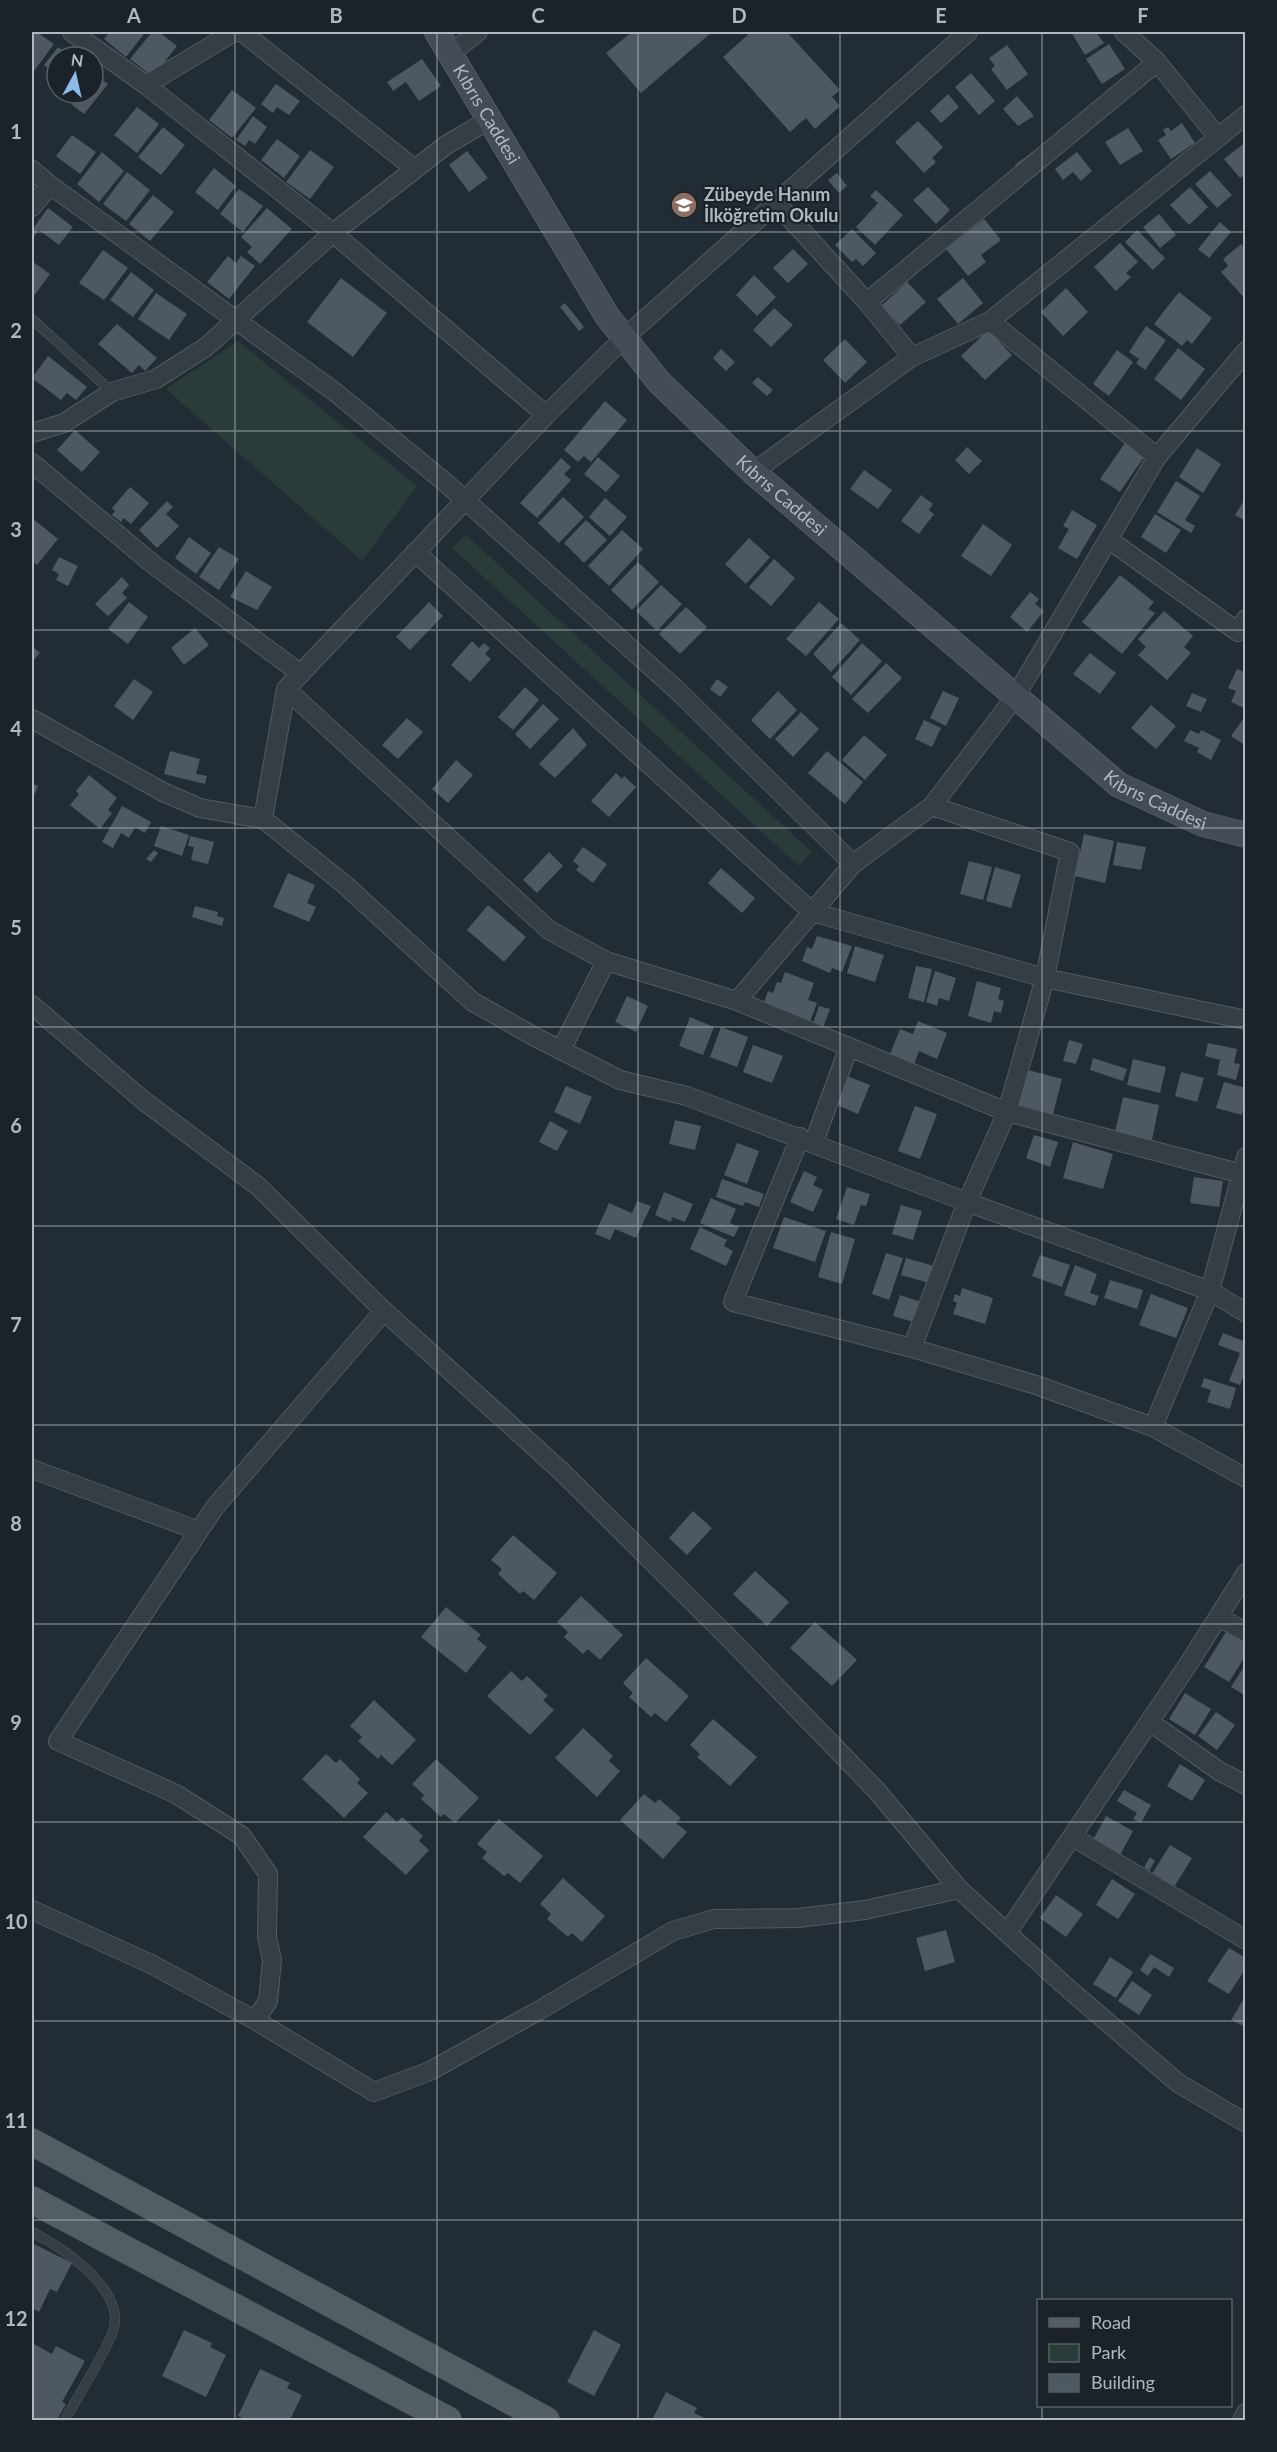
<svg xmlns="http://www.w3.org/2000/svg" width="1277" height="2452" viewBox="0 0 1277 2452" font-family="Lato,sans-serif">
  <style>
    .green { fill: #2a3c3a }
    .building { fill: #4e5862 }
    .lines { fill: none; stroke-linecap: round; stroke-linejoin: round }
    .lane-casing { stroke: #535b62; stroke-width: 10 }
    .street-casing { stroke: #535b62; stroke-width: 20 }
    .secondary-casing { stroke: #535b62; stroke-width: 26 }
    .primary-casing { stroke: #3f464e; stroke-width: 28 }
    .lane { stroke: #353d45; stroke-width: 9 }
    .street { stroke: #353d45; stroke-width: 18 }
    .secondary { stroke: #444d57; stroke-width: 24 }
    .primary { stroke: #535d64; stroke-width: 27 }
    .grid { fill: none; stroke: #b0b8c1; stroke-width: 1.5; stroke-opacity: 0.55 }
    .labels { text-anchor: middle; stroke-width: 4.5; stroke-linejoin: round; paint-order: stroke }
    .street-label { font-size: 18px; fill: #b0b8c1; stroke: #1b2229 }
    .poi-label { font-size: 18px; font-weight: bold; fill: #b0b8c1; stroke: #1b2229; text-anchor: start }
    .neatline { fill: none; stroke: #b0b8c1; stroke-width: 2 }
    .grid-label { font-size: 20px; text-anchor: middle; font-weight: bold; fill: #b0b8c1 }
  </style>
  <rect width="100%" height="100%" fill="#222c34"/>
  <path class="green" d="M238,341L417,486L362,561L166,389Z
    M466,535L812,852L799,866L452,548Z"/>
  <path class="building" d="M32,32H37L54,44L34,71Z
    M110,32H141L144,34L126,57L104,39Z
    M152,32H159L177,46L153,77L130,59Z
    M632,32H712L641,93L606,53Z
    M751,32H787L840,90L832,97L840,106L815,129L806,118L790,132L723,57Z
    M1071,32H1096L1104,43L1085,55Z
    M1109,44L1125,69L1102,84L1086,59Z
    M1007,45L1028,74L1007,90L991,69L995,66L989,58Z
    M58,47L72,57H57V71L52,67L50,70L44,65Z
    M422,59L441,86L419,101L406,82L393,91L387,82Z
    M93,73L108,84L84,114L72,105L75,101L70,96L72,93H93Z
    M971,73L995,101L979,115L955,87Z
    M276,84L300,101L289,115L277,107L273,113L261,104Z
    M232,90L256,108L232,138L209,120Z
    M948,94L959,107L941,123L930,111Z
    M1017,96L1034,116L1018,126L1003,109Z
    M137,107L159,124L137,153L114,135Z
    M253,116L267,127L255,144L249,140L245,146L236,140Z
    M918,121L943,147L932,158L936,162L924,173L895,142Z
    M1182,123L1195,143L1171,159L1158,140L1166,135L1163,130L1168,127L1171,131Z
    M163,127L185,145L161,175L138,157Z
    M1128,128L1143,151L1120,165L1105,142Z
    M72,135L96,152L80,174L56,156Z
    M277,139L300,156L284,178L261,160Z
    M1246,142V173L1240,178L1224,159Z
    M1039,147L1044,154L1021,172L1015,165Z
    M310,150L334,167L310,199L286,182Z
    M467,151L488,178L469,192L449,165Z
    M102,152L124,171L99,202L77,184Z
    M1077,152L1092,171L1081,181L1073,172L1063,180L1055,169Z
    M214,168L236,186L218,210L195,192Z
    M1210,171L1232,195L1217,208L1195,184Z
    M127,172L150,190L126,221L103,204Z
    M837,173L847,186L839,193L828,180Z
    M928,187L950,210L936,224L913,200Z
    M1190,187L1208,207L1189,225L1170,205Z
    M239,189L263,206L243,232L220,214Z
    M876,190L903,215L875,245L856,227L878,203L870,196Z
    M153,195L174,212L150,241L129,224Z
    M48,208L73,227L59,245L39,230L32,239V230Z
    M267,208L292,229L260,264L247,252L252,247L241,237Z
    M1159,214L1176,235L1160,248L1143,227Z
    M984,219L1001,240L981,255L986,262L968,276L946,249Z
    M1220,222L1231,232L1209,258L1198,249Z
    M852,229L876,253L863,266L856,259L852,262L835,245Z
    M1137,230L1165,258L1153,270L1125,242Z
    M1120,243L1138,262L1126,273L1131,277L1116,291L1094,267Z
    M1241,244L1246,249V300L1221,272L1228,266L1223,259Z
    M793,249L808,264L788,283L773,268Z
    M103,250L128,268L104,300L79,283Z
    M228,256L236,263L241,256L255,266L229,299L207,282Z
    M32,261L50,274L34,296L32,294Z
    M131,272L154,290L133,317L110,300Z
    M754,275L776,297L757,316L736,295Z
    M341,278L387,313L353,357L307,322Z
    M963,278L983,303L958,324L937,299Z
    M907,282L926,302L900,325L881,306Z
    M1066,288L1088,312L1063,336L1041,312Z
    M1179,292L1212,318L1192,344L1187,340L1182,346L1154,324Z
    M156,293L187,314L169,340L138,319Z
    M565,303L584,327L579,331L560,307Z
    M774,308L793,325L771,347L753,330Z
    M117,324L157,358L145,371L139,365L132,373L98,344Z
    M1146,326L1166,340L1145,370L1136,363L1139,359L1129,352Z
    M988,330L1012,355L985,380L961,356Z
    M845,339L867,362L845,383L823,360Z
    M1178,348L1205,369L1181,400L1154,379Z
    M721,349L735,362L726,371L713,358Z
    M1117,350L1133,362L1109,396L1093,384Z
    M48,356L87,387L76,400L67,393L61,400L32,378Z
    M758,377L773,390L767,396L752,383Z
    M605,401L627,420L591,462L584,456L578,462L564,450Z
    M75,430L100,452L82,472L57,450Z
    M1125,443L1144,457L1120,492L1100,479Z
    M967,447L982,461L969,474L955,460Z
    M1197,448L1221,464L1203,493L1179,477Z
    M598,457L620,476L606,492L584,474Z
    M561,458L571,467L564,474L571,480L537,518L520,503Z
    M864,470L892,490L878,509L850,489Z
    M1176,481L1200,496L1185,520L1195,526L1191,533L1157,512Z
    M130,487L149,503L131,524L124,518L121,522L112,515L115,511L112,508Z
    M921,495L933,504L929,510L934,514L919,534L901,521Z
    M563,497L584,517L559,543L538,523Z
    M1246,497V521L1235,515Z
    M605,498L627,517L610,536L589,517Z
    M167,501L173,507L166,514L179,526L157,548L139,530Z
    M1072,510L1097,525L1077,559L1058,548L1069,529L1063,526Z
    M1155,514L1181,530L1166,553L1141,537Z
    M32,518L58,539L37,565L32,560Z
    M586,520L607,540L584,563L564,543Z
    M983,524L1012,545L991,576L961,556Z
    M622,530L643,549L609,586L588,566Z
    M189,537L211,553L196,574L175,558Z
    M749,538L770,557L746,584L725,564Z
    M219,547L239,559L219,590L199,577Z
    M59,557L78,566L68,586L56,580L59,574L52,570Z
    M774,559L795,578L771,606L749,587Z
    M638,562L659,582L632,610L611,590Z
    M246,571L272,587L257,610L230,597Z
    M1120,575L1154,602L1148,609L1155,613L1122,654L1082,622Z
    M122,577L129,585L122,593L127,598L108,616L95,604Z
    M661,585L682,604L657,631L636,611Z
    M1030,592L1039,599L1035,604L1044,611L1027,632L1010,617Z
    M129,602L148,617L128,644L108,629Z
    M429,602L443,616L410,650L396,637Z
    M819,602L839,619L806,656L786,639Z
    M686,607L707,627L680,654L659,634Z
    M1164,611L1193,636L1184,647L1191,653L1167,680L1138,655L1146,647L1138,639Z
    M841,623L860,640L831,672L813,654Z
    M195,628L209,645L184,665L171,648Z
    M472,641L479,648L484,643L490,648L485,654L491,659L470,682L451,665Z
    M862,643L882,661L851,695L832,677Z
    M32,646L40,653L32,662Z
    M1090,653L1116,673L1100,694L1073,674Z
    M886,663L902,678L868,713L852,699Z
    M1237,669L1246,673V709L1231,702L1236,691L1228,688Z
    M134,679L153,692L133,720L114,706Z
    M717,679L728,687L720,697L710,689Z
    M525,687L539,700L513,730L498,717Z
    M778,691L797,710L770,739L751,720Z
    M943,691L959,698L946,726L930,718Z
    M1192,693L1207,699L1201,712L1186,706Z
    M543,704L559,719L530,749L515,734Z
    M1151,705L1176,726L1156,749L1131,728Z
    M801,712L819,729L793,757L775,739Z
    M407,718L423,732L398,759L382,745Z
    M1243,719L1246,721V746L1231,736Z
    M924,720L941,728L932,747L915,739Z
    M573,728L587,745L555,778L539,764Z
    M1190,730L1199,734L1201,730L1221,740L1211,760L1197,752L1199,748L1184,741Z
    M864,735L887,755L865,780L842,760Z
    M170,751L200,759L196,774L207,776L205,784L164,774Z
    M827,751L863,782L845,804L808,773Z
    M456,760L473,775L448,803L432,789Z
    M616,773L622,779L624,776L636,787L609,817L591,801Z
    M89,775L117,798L108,810L112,813L100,829L70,805L79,794L76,791Z
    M32,783L38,786L32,800Z
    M122,806L151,822L145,833L135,827L129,838L121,833L113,848L102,842Z
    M161,826L189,835L182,856L154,846Z
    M1084,834L1114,841L1105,883L1075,876Z
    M190,836L214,842L208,864L191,860L194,847L188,846Z
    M1117,842L1146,847L1141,870L1113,865Z
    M583,847L607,864L593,883L576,870L579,866L573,861Z
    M154,850L158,853L151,862L146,859Z
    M549,852L563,866L537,893L523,880Z
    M969,861L992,867L983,900L960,894Z
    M995,867L1021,875L1011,908L986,901Z
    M721,868L755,898L742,913L708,883Z
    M288,873L315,885L307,903L316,907L309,922L273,907Z
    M488,905L526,937L504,962L467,930Z
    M195,906L218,912L217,916L224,918L222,926L192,917Z
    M817,936L852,946L842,972L832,968L830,973L802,961L807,947L812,949Z
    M855,946L884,955L875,982L847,973Z
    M916,966L932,969L924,1002L908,998Z
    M935,971L956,978L949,1001L939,998L937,1006L926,1002Z
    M785,972L814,983L808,1000L817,1003L809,1025L762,1008L768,991L773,993L777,982L781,983Z
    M977,981L1001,988L998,999L1004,1001L1001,1013L994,1011L991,1023L968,1016Z
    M627,996L648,1006L636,1032L615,1022Z
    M819,1006L830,1009L822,1030L812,1026Z
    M690,1017L714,1027L703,1055L679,1046Z
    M918,1021L947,1033L937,1059L919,1051L914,1064L890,1054L900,1029L913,1034Z
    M721,1027L748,1037L737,1067L710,1057Z
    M1069,1040L1083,1044L1076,1064L1063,1061Z
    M1208,1043L1237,1049L1234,1063L1240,1064L1236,1080L1217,1075L1220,1060L1205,1056Z
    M753,1045L783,1056L772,1083L743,1072Z
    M1093,1058L1127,1069L1123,1081L1090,1070Z
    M1133,1059L1166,1067L1160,1093L1127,1085Z
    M1024,1069L1062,1079L1053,1114L1014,1104Z
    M1181,1072L1204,1078L1197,1102L1175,1096Z
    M847,1076L870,1085L858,1114L835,1104Z
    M1224,1082L1246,1088L1242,1115L1216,1108Z
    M566,1086L592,1097L580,1124L554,1112Z
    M1123,1097L1159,1105L1152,1140L1115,1132Z
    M915,1106L937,1114L920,1159L898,1151Z
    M675,1120L701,1126L695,1150L669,1144Z
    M550,1121L568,1131L557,1151L539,1142Z
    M1034,1135L1058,1142L1050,1167L1026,1158Z
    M1073,1142L1113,1154L1103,1189L1063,1178Z
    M737,1143L759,1151L747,1184L724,1175Z
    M804,1171L817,1177L813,1185L823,1190L813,1212L790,1202Z
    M1194,1177L1223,1181L1219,1207L1190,1203Z
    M722,1179L764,1194L759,1207L745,1202L743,1206L716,1197Z
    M847,1187L870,1194L866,1206L861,1205L854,1225L836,1219Z
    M664,1192L693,1204L685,1222L672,1217L671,1222L655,1215Z
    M711,1198L736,1209L730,1223L739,1227L734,1237L700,1223Z
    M637,1201L651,1206L636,1238L615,1229L610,1240L595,1234L609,1203L632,1213Z
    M901,1205L922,1211L913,1240L892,1234Z
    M784,1217L826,1231L815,1262L773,1248Z
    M700,1227L727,1240L724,1246L733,1251L726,1266L690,1249Z
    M831,1232L855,1239L842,1284L818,1277Z
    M886,1253L903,1258L889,1300L872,1294Z
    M1040,1255L1070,1265L1062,1287L1032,1276Z
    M906,1258L934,1266L929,1283L901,1275Z
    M1075,1265L1097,1274L1090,1293L1099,1296L1095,1306L1064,1295Z
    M1110,1280L1143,1290L1137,1309L1104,1298Z
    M962,1288L993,1298L985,1324L953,1314L957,1303L953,1301L955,1294L960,1296Z
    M1151,1294L1188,1308L1176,1338L1139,1325Z
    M900,1295L924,1303L917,1323L893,1316Z
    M1223,1333L1246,1342V1370L1240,1385L1229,1381L1240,1353L1218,1345Z
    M1204,1378L1236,1388L1230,1409L1207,1402L1211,1390L1201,1387Z
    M693,1511L712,1528L687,1555L669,1538Z
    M513,1535L557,1573L534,1600L523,1591L520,1594L498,1574L502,1569L491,1560Z
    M755,1571L789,1602L767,1626L733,1594Z
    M581,1596L623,1635L600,1660L588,1649L583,1654L564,1637L568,1632L557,1622Z
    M446,1607L481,1635L477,1639L487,1647L466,1673L421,1637Z
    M815,1622L857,1660L832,1686L790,1648Z
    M1226,1632L1246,1643V1655L1229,1682L1204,1667Z
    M646,1658L689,1696L666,1722L655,1713L651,1717L629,1697L633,1693L623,1683Z
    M1246,1664V1696L1231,1687Z
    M511,1671L522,1681L527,1676L548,1696L543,1700L554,1710L530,1735L487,1696Z
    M1185,1693L1211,1709L1195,1735L1169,1719Z
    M374,1700L416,1740L392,1765L381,1755L378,1759L358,1741L362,1737L350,1726Z
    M1216,1712L1235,1725L1217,1750L1198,1736Z
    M713,1719L757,1757L730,1786L697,1757L700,1754L690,1745Z
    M583,1728L613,1756L609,1761L620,1771L597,1797L555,1758Z
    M326,1754L336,1763L340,1759L360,1779L357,1783L368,1793L344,1818L302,1779Z
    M436,1759L479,1798L455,1823L444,1814L441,1817L421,1799L424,1795L412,1784Z
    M1180,1764L1205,1780L1192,1801L1167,1786Z
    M1124,1790L1151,1805L1141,1823L1133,1819L1137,1813L1117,1801Z
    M644,1794L655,1803L659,1799L681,1818L676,1823L687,1832L663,1859L620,1820Z
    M386,1812L397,1822L402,1817L423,1836L419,1841L429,1850L406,1875L363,1837Z
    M1106,1816L1133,1831L1120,1855L1093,1840Z
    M499,1819L543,1856L520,1883L508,1873L504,1876L482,1858L487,1852L477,1844Z
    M1170,1845L1192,1858L1174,1887L1152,1874Z
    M1150,1857L1155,1861L1149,1871L1144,1867Z
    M563,1878L605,1916L582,1942L572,1933L568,1937L547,1919L551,1914L540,1904Z
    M1112,1879L1135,1894L1118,1919L1096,1905Z
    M1056,1895L1083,1914L1066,1937L1040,1918Z
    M946,1930L955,1962L925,1971L916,1938Z
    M1229,1948L1246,1958V1968L1229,1994L1207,1981Z
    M1150,1954L1174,1968L1169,1977L1154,1967L1148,1976L1140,1970Z
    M1110,1957L1133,1972L1116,1998L1093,1984Z
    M1132,1981L1152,1995L1139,2015L1118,2001Z
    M1246,1995V2027L1231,2020Z
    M32,2243L72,2263L57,2292L50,2289L39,2312L32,2308Z
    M184,2330L212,2343L210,2347L226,2355L206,2397L162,2376Z
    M594,2330L621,2345L594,2396L567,2382Z
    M32,2343L52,2354L56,2346L85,2361L62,2402L66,2404L57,2420H32Z
    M260,2369L290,2383L287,2388L302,2395L290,2420H248L238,2416Z
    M666,2392L697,2408L694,2413L709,2420H652Z"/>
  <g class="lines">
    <g class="lane-casing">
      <path id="lane" d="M32,319L112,392
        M32,2232C62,2247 127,2290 113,2331C104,2357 78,2395 65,2420"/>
    </g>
    <g class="street-casing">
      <path id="street" d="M72,32L146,85L234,32
        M242,32L415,169
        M1124,32L1157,62L1217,136
        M450,54L478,32
        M146,85L333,233L546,415
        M32,170L50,185
        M777,204L867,302L912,357L990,321L1246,115
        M32,207L50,185L335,392L446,483L678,691L853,864L932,806L1015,697L1157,457L1246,351
        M867,302L1157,62
        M990,321L1157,457
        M32,433L64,423L112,392L156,379L206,347L333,233L446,145L489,120
        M32,463L154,565L301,674
        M753,472L912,357
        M1108,539L1238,632L1246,619
        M415,552L812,912L1045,978L1246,1020
        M286,689L549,930L606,961
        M32,719L163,792L200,808L263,819
        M932,806L1070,852L1045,978L1007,1112L967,1202L1210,1291L1246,1313
        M853,864L737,1001L1007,1112L1246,1175
        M32,1005L144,1101L259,1187L384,1311L560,1470L727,1636L877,1791L959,1889
        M561,1050L606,961L737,1001
        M800,1137L733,1302L912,1348L1036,1385L1153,1427
        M814,1142L849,1047
        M1246,1157L1210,1291L1153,1427L1246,1478
        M384,1311L215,1507L58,1741L176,1794L242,1836L268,1874L267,1937L272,1960L268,2001L255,2020L374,2092L430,2071L538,2011L673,1931L714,1919L798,1918L865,1910L959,1889L1063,1984L1178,2083L1246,2123
        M912,1348L967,1202L687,1096L620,1080L537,1038L473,1002L344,884L263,819L286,689L546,415L624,338L968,32
        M32,1469L199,1531
        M1218,1617L1246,1632
        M1150,1722L1219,1771L1246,1785
        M1073,1837L1246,1940
        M32,1910L151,1964L255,2020
        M1007,1933L1189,1663L1246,1573
        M1242,2420L1246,2413"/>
    </g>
    <g class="secondary-casing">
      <g id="secondary">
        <path id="s1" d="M437,32L607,316L659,382L753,472L1119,785L1203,824L1246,835"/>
      </g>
    </g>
    <g class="primary-casing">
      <path id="primary" d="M32,2142L546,2420
        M32,2200L448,2420"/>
    </g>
    <use href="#lane" class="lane"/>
    <use href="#street" class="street"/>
    <use href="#secondary" class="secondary"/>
    <use href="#primary" class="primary"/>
  </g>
  <path class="grid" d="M235,32V2420M437,32V2420M638,32V2420M840,32V2420M1042,32V2300M32,232H1246M32,431H1246M32,630H1246M32,828H1246M32,1027H1246M32,1226H1246M32,1425H1246M32,1624H1246M32,1822H1246M32,2021H1246M32,2220H1246M1042,2406V2420"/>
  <defs>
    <g id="school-disc" transform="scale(1.35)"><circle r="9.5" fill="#8d6e63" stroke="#1b2229"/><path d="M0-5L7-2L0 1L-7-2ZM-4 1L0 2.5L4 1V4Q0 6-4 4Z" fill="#fff"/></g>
  </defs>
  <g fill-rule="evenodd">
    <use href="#school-disc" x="684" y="205"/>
  </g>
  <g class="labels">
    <g class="street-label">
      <text dy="6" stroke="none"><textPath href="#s1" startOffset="96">Kıbrıs Caddesi</textPath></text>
      <text dy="6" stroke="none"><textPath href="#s1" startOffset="582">Kıbrıs Caddesi</textPath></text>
      <text dy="6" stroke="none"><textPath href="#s1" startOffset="1066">Kıbrıs Caddesi</textPath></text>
    </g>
    <g class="poi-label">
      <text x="704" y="201">Zübeyde Hanım<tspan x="704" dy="21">İlköğretim Okulu</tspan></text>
    </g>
  </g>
  <rect width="1277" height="2452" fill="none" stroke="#1b2229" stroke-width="66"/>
  <rect x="1037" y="2299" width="195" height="108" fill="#1b2229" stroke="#575e66" stroke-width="1.5"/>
  <rect x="1049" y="2318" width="30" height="9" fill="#535d64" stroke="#575e66" stroke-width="1.5"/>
  <text x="1091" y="2329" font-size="18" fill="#b0b8c1">Road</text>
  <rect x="1049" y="2344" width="30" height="18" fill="#2a3c3a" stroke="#575e66" stroke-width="1.5"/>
  <text x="1091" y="2359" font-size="18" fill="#b0b8c1">Park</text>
  <rect x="1049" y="2374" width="30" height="18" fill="#4e5862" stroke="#575e66" stroke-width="1.5"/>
  <text x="1091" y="2389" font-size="18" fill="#b0b8c1">Building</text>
  <g transform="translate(75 75) rotate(8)"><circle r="28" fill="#1b2229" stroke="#575e66" stroke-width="1.5"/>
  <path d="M0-4.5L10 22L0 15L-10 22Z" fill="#8cbbe9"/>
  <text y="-9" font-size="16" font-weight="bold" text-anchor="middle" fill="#b0b8c1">N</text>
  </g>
  <rect x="33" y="33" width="1211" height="2386" class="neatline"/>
  <g class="grid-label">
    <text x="134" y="23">A</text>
    <text x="336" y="23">B</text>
    <text x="538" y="23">C</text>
    <text x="739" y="23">D</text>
    <text x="941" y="23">E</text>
    <text x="1143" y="23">F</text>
    <text x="16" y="139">1</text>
    <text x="16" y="338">2</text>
    <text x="16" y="537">3</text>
    <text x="16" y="736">4</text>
    <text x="16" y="935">5</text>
    <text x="16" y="1133">6</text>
    <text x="16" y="1332">7</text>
    <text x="16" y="1531">8</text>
    <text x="16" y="1730">9</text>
    <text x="16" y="1929">10</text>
    <text x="16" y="2128">11</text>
    <text x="16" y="2326">12</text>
  </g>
</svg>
